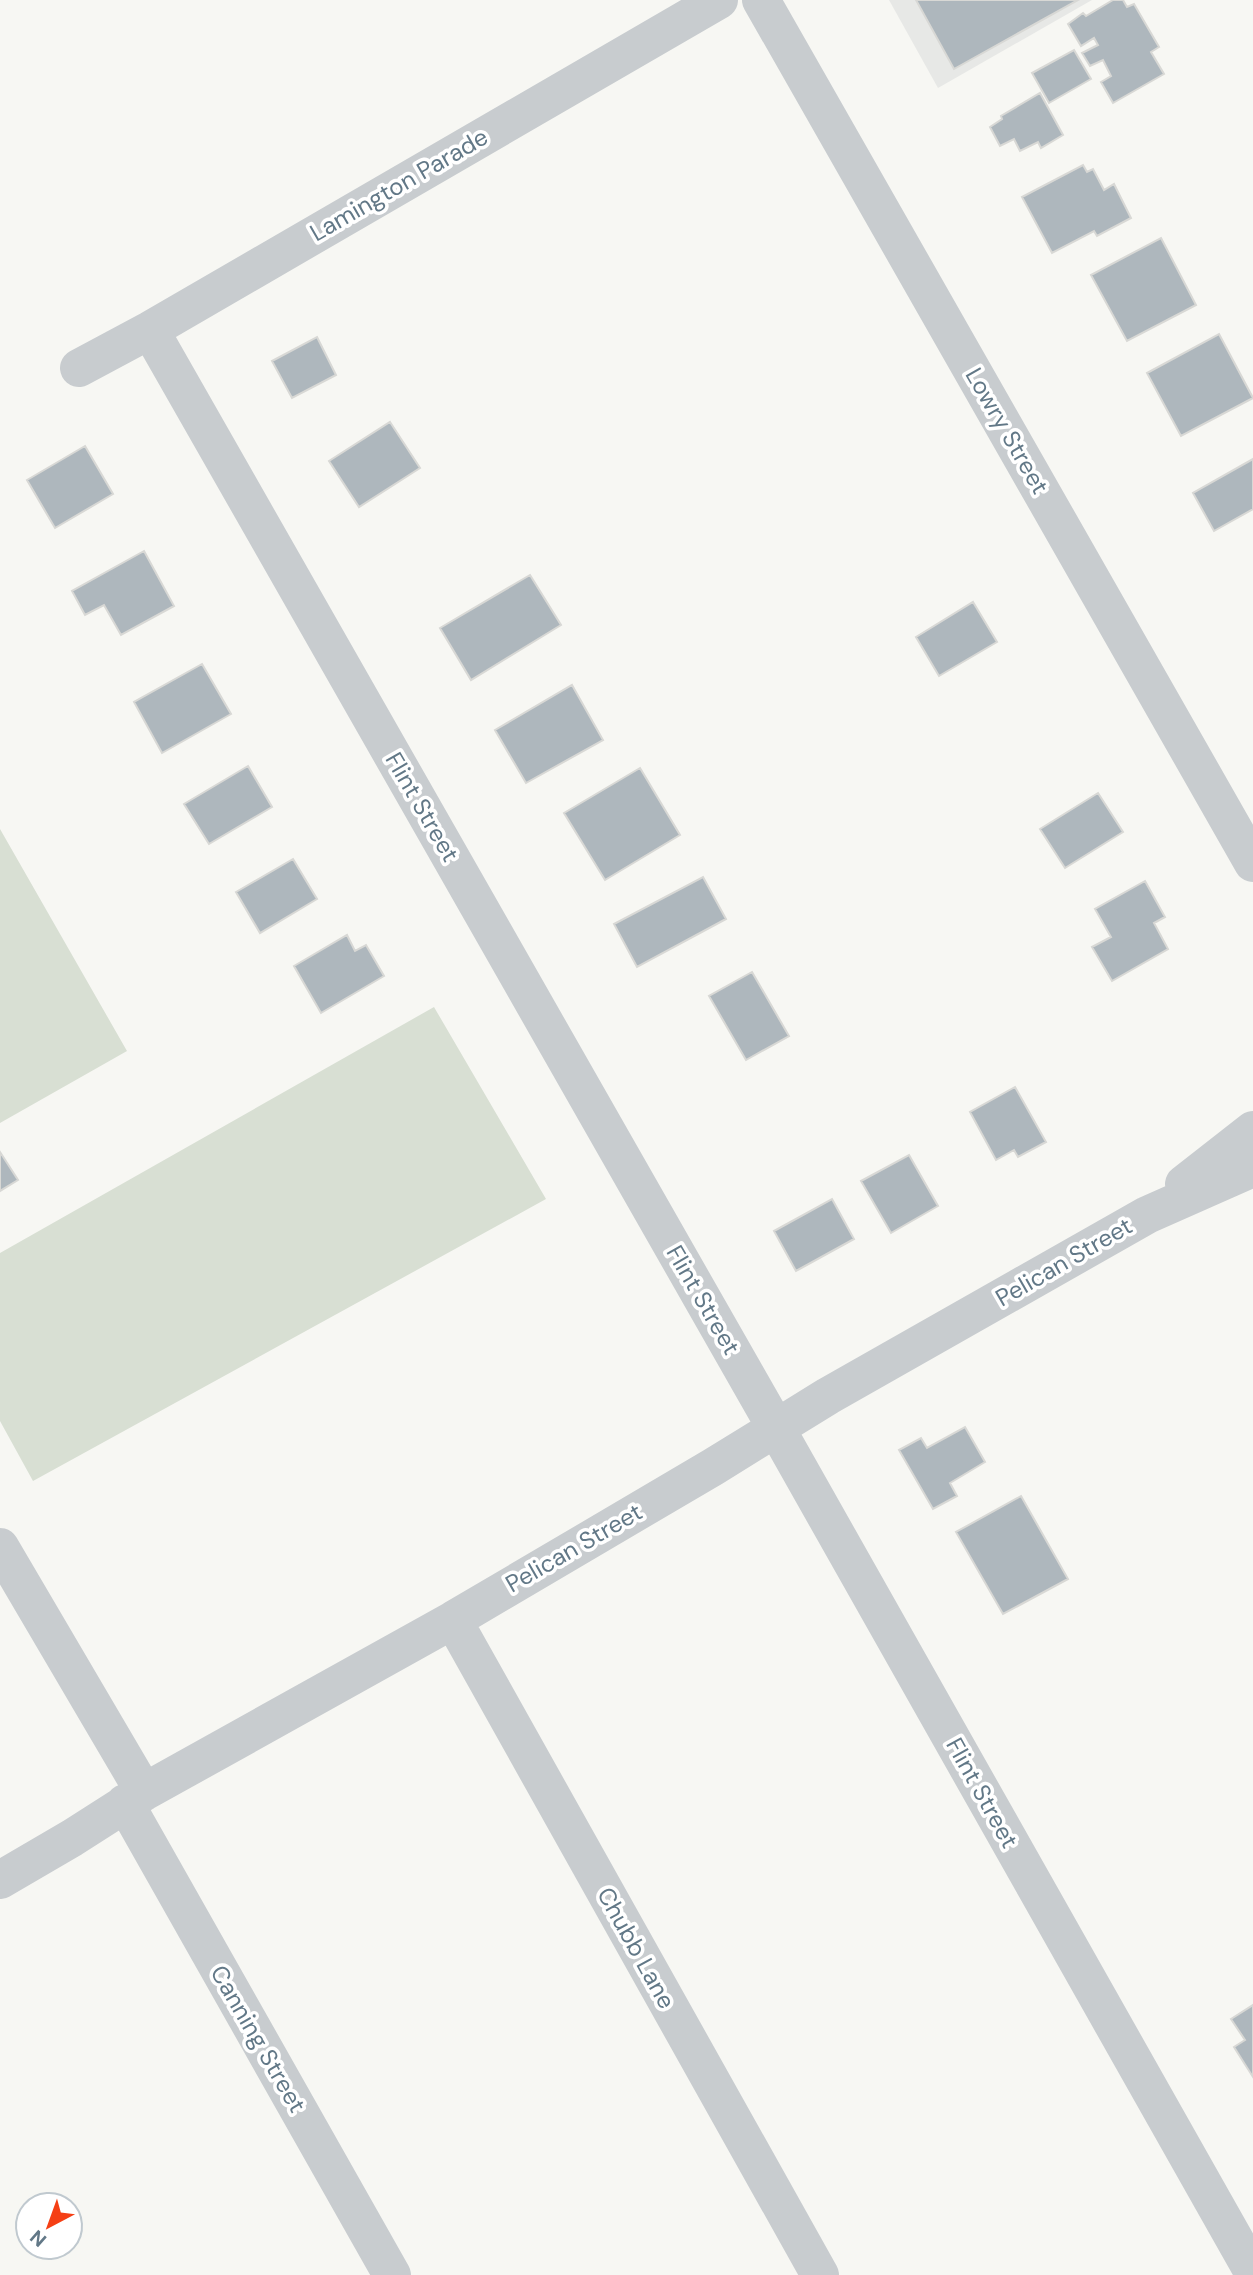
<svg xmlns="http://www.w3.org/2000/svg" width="1253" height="2275" viewBox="0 0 1253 2275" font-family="'DM Sans',sans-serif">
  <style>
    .built { fill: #e7e8e6 }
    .green { fill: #d8dfd3 }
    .building { fill: #aeb7bd; stroke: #d8d8d5; stroke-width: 2 }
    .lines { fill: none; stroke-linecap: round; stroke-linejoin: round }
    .minor { stroke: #c8cccf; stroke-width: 38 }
    .labels { text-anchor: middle; stroke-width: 7; stroke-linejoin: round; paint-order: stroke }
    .street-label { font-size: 24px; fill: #627887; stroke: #fff }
  </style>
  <rect width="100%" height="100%" fill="#f7f7f3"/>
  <path class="built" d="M889,0H1092L938,88Z"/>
  <path class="green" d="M0,829L127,1051L0,1123Z
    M434,1007L546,1199L33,1481L0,1421V1253Z"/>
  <path class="building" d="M916,0H1078L954,69Z
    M1113,0H1123L1127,7L1134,4L1159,47L1151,52L1164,74L1113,103L1101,82L1111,76L1103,60L1090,66L1082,53L1098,45L1094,38L1081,46L1068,24L1083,13L1086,16Z
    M1074,50L1091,79L1049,103L1032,73Z
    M1040,93L1063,135L1041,148L1038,142L1020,151L1014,139L1000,146L990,127L1002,119L1001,116Z
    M1083,165L1087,172L1093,169L1104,190L1114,184L1131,218L1097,236L1094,231L1052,253L1022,197Z
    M1161,238L1196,305L1127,341L1091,275Z
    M1219,334L1253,398L1181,436L1147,373Z
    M317,337L336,375L292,398L272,361Z
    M390,422L420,468L359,507L329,461Z
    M85,446L113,494L55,528L27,480Z
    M1253,459V509L1214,531L1193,493Z
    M144,551L174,606L121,635L104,605L85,615L72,591Z
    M530,575L561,625L471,680L440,628Z
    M973,602L997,642L939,676L916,637Z
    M202,664L231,714L162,753L134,702Z
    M572,685L603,740L526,783L495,730Z
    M248,766L272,807L209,844L184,804Z
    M640,768L680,835L605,880L564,813Z
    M1098,793L1123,832L1065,868L1040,829Z
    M293,859L317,899L260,933L236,892Z
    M703,877L726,919L637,967L614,924Z
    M1145,881L1165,917L1154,923L1168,949L1112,981L1092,947L1111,937L1095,909Z
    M347,935L355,951L366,945L384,976L321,1013L294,966Z
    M752,972L789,1036L746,1060L709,996Z
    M1015,1087L1046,1142L1018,1157L1014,1150L996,1160L970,1112Z
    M0,1152L18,1180L0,1191Z
    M909,1155L938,1206L891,1233L861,1181Z
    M832,1199L854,1239L796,1271L774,1231Z
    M965,1427L985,1462L950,1483L957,1496L933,1509L899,1450L921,1438L927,1448Z
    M1021,1496L1068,1579L1003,1614L956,1532Z
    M1253,2005V2077L1234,2047L1245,2040L1231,2019Z"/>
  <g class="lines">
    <path class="minor" d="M761,0L1253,863
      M150,330L776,1428L1253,2272
      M79,368L150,330L719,0
      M1184,1184L1253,1130
      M0,1547L144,1792
      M453,1620L820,2275
      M125,1803L392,2275
      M0,1880L72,1838L144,1792L453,1620L713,1467L828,1396L1147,1215L1253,1168"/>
  </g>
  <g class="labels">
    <g class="street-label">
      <text transform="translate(399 185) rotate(-30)" y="8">Lamington Parade</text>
      <text transform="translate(1007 431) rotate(60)" y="8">Lowry Street</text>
      <text transform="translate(422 807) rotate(60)" y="8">Flint Street</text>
      <text transform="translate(1064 1262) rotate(-30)" y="8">Pelican Street</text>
      <text transform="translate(703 1300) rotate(60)" y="8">Flint Street</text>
      <text transform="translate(574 1548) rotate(-30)" y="8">Pelican Street</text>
      <text transform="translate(982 1793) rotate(61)" y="8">Flint Street</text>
      <text transform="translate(636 1948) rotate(61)" y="8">Chubb Lane</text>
      <text transform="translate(258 2039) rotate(60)" y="8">Canning Street</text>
    </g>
  </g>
  <g transform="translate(49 2226) rotate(221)"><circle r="33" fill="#ffffff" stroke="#c0c9cf" stroke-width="2"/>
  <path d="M0-5L12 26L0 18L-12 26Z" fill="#f53f14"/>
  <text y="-10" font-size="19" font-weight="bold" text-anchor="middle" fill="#627887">N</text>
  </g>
</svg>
